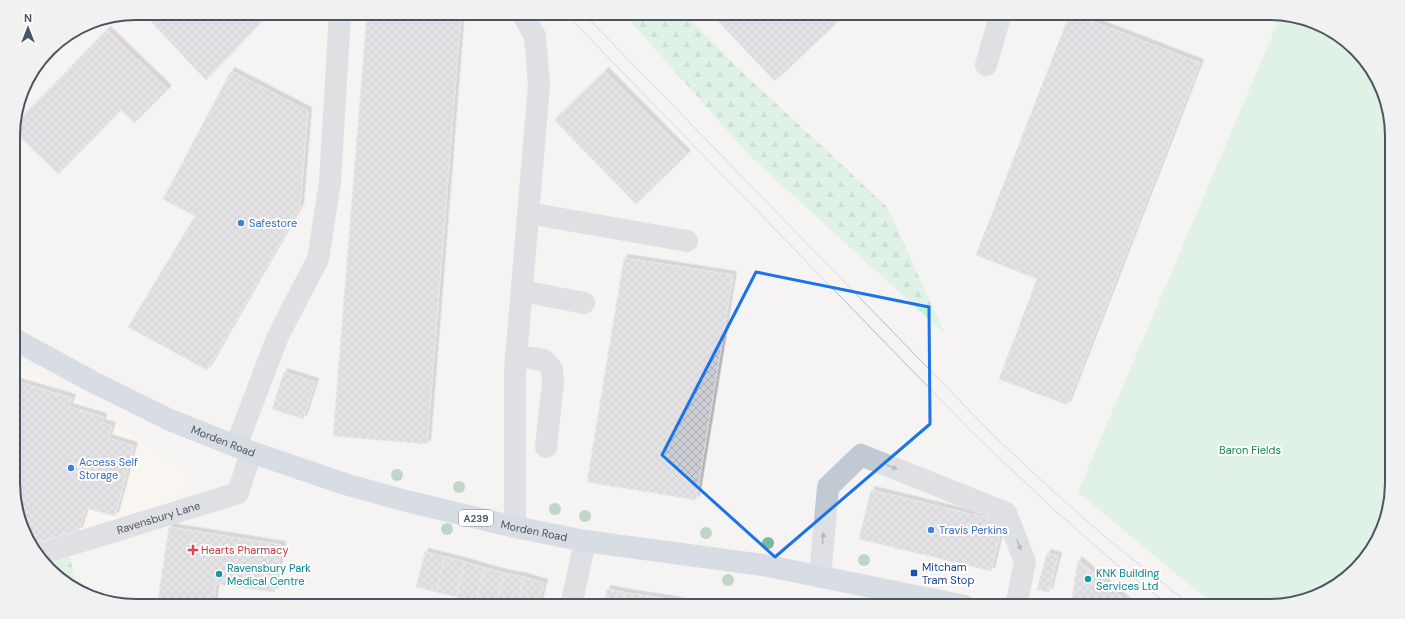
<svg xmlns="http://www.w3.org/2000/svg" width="1405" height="619" viewBox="0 0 1405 619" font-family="'DM Sans',sans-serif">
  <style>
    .commercial { fill: #fdf9ef }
    .forest { fill: url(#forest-firs) }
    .park { fill: #c3f1d5 }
    .building { fill: url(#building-cross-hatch); stroke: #d7d9de; filter: url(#shadow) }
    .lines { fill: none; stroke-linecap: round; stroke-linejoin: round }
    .minor { stroke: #c1cad2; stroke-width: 22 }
    .major { stroke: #b3c2d1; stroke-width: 22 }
    .tram { stroke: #b5b8bd; stroke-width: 1 }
    .tree { fill: #7bb799 }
    .oneway { fill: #6e7983 }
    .marked { fill: none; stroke: #1a73e8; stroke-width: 3; stroke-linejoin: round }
    .shop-dot { fill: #3f7fe0; stroke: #fff; stroke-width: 1.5 }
    .health-dot { fill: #e0444e; stroke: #fff; stroke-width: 1.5 }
    .transit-dot { fill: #1a4fb4; stroke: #fff; stroke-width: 1.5 }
    .culture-dot { fill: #0f9aa8; stroke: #fff; stroke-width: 1.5 }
    .labels { text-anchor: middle; stroke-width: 4; stroke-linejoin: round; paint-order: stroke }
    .shield { fill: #fff; stroke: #808990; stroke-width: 1 }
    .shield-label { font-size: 10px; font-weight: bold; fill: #4a5661 }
    .shop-label { font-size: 11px; fill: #366cbe; stroke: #fff; text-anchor: start }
    .street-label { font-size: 11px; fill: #4a5661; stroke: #fff }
    .park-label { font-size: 11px; fill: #17864f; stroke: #fff }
    .health-label { font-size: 11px; fill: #be3a42; stroke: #fff; text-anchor: start }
    .transit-label { font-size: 11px; fill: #164399; stroke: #fff; text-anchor: start }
    .culture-label { font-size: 11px; fill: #0d838f; stroke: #fff; text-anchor: start }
    .rim { fill: none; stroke: #4a5661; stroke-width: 2 }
  </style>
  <defs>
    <pattern id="forest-firs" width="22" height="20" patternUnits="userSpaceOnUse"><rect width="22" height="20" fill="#c3f1d5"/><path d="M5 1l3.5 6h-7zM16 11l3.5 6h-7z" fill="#a0c6b0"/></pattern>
    <pattern id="building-cross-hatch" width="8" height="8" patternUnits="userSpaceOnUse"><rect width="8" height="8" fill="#cdcfd5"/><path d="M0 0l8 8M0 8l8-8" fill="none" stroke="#a8abb0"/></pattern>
    <filter id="shadow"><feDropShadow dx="3.5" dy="-3.5" stdDeviation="0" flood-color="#0004"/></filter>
  </defs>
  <rect width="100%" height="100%" fill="#f5f3f3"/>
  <path class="commercial" d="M14,363L99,412L187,474L181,501L34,546L14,499Z"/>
  <path class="forest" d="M623,13H683L742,72L887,207L945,334L750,156Z
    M70,557L77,588L46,564Z"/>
  <path class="park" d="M1281,15L1316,22L1367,61L1391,120L1392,483L1383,530L1362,564L1338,585L1277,606H1215L1078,492Z"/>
  <path class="building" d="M143,13H270L206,80Z
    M367,13H461L427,444L333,436Z
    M710,13H847L775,81Z
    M1070,13L1200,63L1067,405L999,379L1037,279L976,255Z
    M107,30L168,89L134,123L121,110L58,174L17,134L13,138L14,125Z
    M64,38L42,60L55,44Z
    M231,71L308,111L300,207L207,370L128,327L195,216L163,199Z
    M605,71L687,154L636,204L554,120Z
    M624,258L733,275L696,500L587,482Z
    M284,372L315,382L303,419L272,409Z
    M14,381L72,398L69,407L103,417L102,423L112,426L108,438L134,446L115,516L86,508L79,530L33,544L14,499Z
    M871,490L1003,522L991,571L859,539Z
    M169,527L282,545L274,592L216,584L213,606H157Z
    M425,552L445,557L436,592L416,587Z
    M1047,553L1058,556L1049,592L1037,590Z
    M445,557L465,562L456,597L436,592Z
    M1078,560L1132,606H1095L1072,598Z
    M465,562L485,568L476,602L456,597Z
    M485,568L504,573L496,606L476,602Z
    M504,573L524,577L517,606H496Z
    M524,577L544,583L538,606H517Z
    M607,589L627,593L625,606H604Z
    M627,593L647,596L645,606H625Z
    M647,596L667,599L666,606H645Z
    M667,599L687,603V606H666Z"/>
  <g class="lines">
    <g class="minor">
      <path d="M986,65L1001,13"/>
      <path d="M528,213L687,241"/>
      <path d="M522,291L584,303"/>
      <path d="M516,356L544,360L552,369L553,384L546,447"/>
      <path d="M236,446L278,336L318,259L330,182L340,13"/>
      <path d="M515,527V370L539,85L535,36L522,13"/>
      <path id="s1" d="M37,555L238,493L251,452"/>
      <path d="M820,577L828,487L861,455L1006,513L1025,562L1016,606"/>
      <path d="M571,606L585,541"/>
    </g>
    <path class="major" id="s2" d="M14,339L93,382L170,420L251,452L345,484L406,501L515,527L585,541L763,565L965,606"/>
    <path class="tram" d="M565,13L973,433L1050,506L1116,564L1170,606
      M583,13L995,437L1054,492L1111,542L1192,606"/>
  </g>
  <g class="tree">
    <circle cx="397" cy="475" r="6"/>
    <circle cx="459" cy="487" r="6"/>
    <circle cx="555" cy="509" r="6"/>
    <circle cx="585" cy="516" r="6"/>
    <circle cx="447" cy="529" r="6"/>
    <circle cx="706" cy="533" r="6"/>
    <circle cx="768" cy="543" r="6"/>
    <circle cx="864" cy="560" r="6"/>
    <circle cx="728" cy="580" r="6"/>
  </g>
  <defs><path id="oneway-solid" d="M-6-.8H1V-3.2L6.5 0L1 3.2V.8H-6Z"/></defs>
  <g class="oneway">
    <use href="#oneway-solid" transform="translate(892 467) rotate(22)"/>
    <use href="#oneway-solid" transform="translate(823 538) rotate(-85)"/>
    <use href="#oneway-solid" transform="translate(1019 545) rotate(69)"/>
  </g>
  <path d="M0 0H1405V619H0ZM756,272L929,307L930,424L775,557L662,455Z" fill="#f5f3f3" fill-opacity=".55" fill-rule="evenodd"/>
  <path class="marked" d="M756,272L929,307L930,424L775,557L662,455Z"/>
  <g class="shop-dot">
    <circle cx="241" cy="223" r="4"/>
    <circle cx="71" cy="468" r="4"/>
    <circle cx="931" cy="530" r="4"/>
  </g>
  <path class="health-dot" d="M191 544h4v4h4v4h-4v4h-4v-4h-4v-4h4z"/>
  <rect class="transit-dot" x="910" y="569" width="8" height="8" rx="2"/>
  <g class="culture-dot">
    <circle cx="219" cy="574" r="4"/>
    <circle cx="1088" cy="579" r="4"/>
  </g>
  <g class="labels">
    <rect class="shield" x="459" y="510" width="34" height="16" rx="3"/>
    <g class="shield-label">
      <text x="476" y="522">A239</text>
    </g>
    <g class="shop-label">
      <text x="249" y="227">Safestore</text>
      <text x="79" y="466">Access Self<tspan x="79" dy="13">Storage</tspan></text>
      <text x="939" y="534">Travis Perkins</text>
    </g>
    <g class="street-label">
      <text dy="4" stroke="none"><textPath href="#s2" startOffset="233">Morden Road</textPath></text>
      <text dy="4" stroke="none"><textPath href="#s1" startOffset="127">Ravensbury Lane</textPath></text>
      <text dy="4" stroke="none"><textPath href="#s2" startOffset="557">Morden Road</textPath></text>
    </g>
    <g class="park-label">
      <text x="1250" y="454">Baron Fields</text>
    </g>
    <g class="health-label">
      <text x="201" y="554">Hearts Pharmacy</text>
    </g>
    <g class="transit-label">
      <text x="922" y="571">Mitcham<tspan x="922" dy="13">Tram Stop</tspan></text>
    </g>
    <g class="culture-label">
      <text x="227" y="572">Ravensbury Park<tspan x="227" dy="13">Medical Centre</tspan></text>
      <text x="1096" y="577">KNK Building<tspan x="1096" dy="13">Services Ltd</tspan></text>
    </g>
  </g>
  <path d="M0 0H1405V619H0ZM136 20H1269A116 116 0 0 1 1385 136V483A116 116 0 0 1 1269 599H136A116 116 0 0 1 20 483V136A116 116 0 0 1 136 20Z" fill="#f1f1f2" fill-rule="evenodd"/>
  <path class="rim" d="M136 20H1269A116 116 0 0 1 1385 136V483A116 116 0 0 1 1269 599H136A116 116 0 0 1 20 483V136A116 116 0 0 1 136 20Z"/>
  <g transform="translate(28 28)" stroke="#ffffff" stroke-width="3" paint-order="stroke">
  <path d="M0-3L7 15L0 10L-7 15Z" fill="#4a5661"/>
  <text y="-6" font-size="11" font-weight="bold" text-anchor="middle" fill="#4a5661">N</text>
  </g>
</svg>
